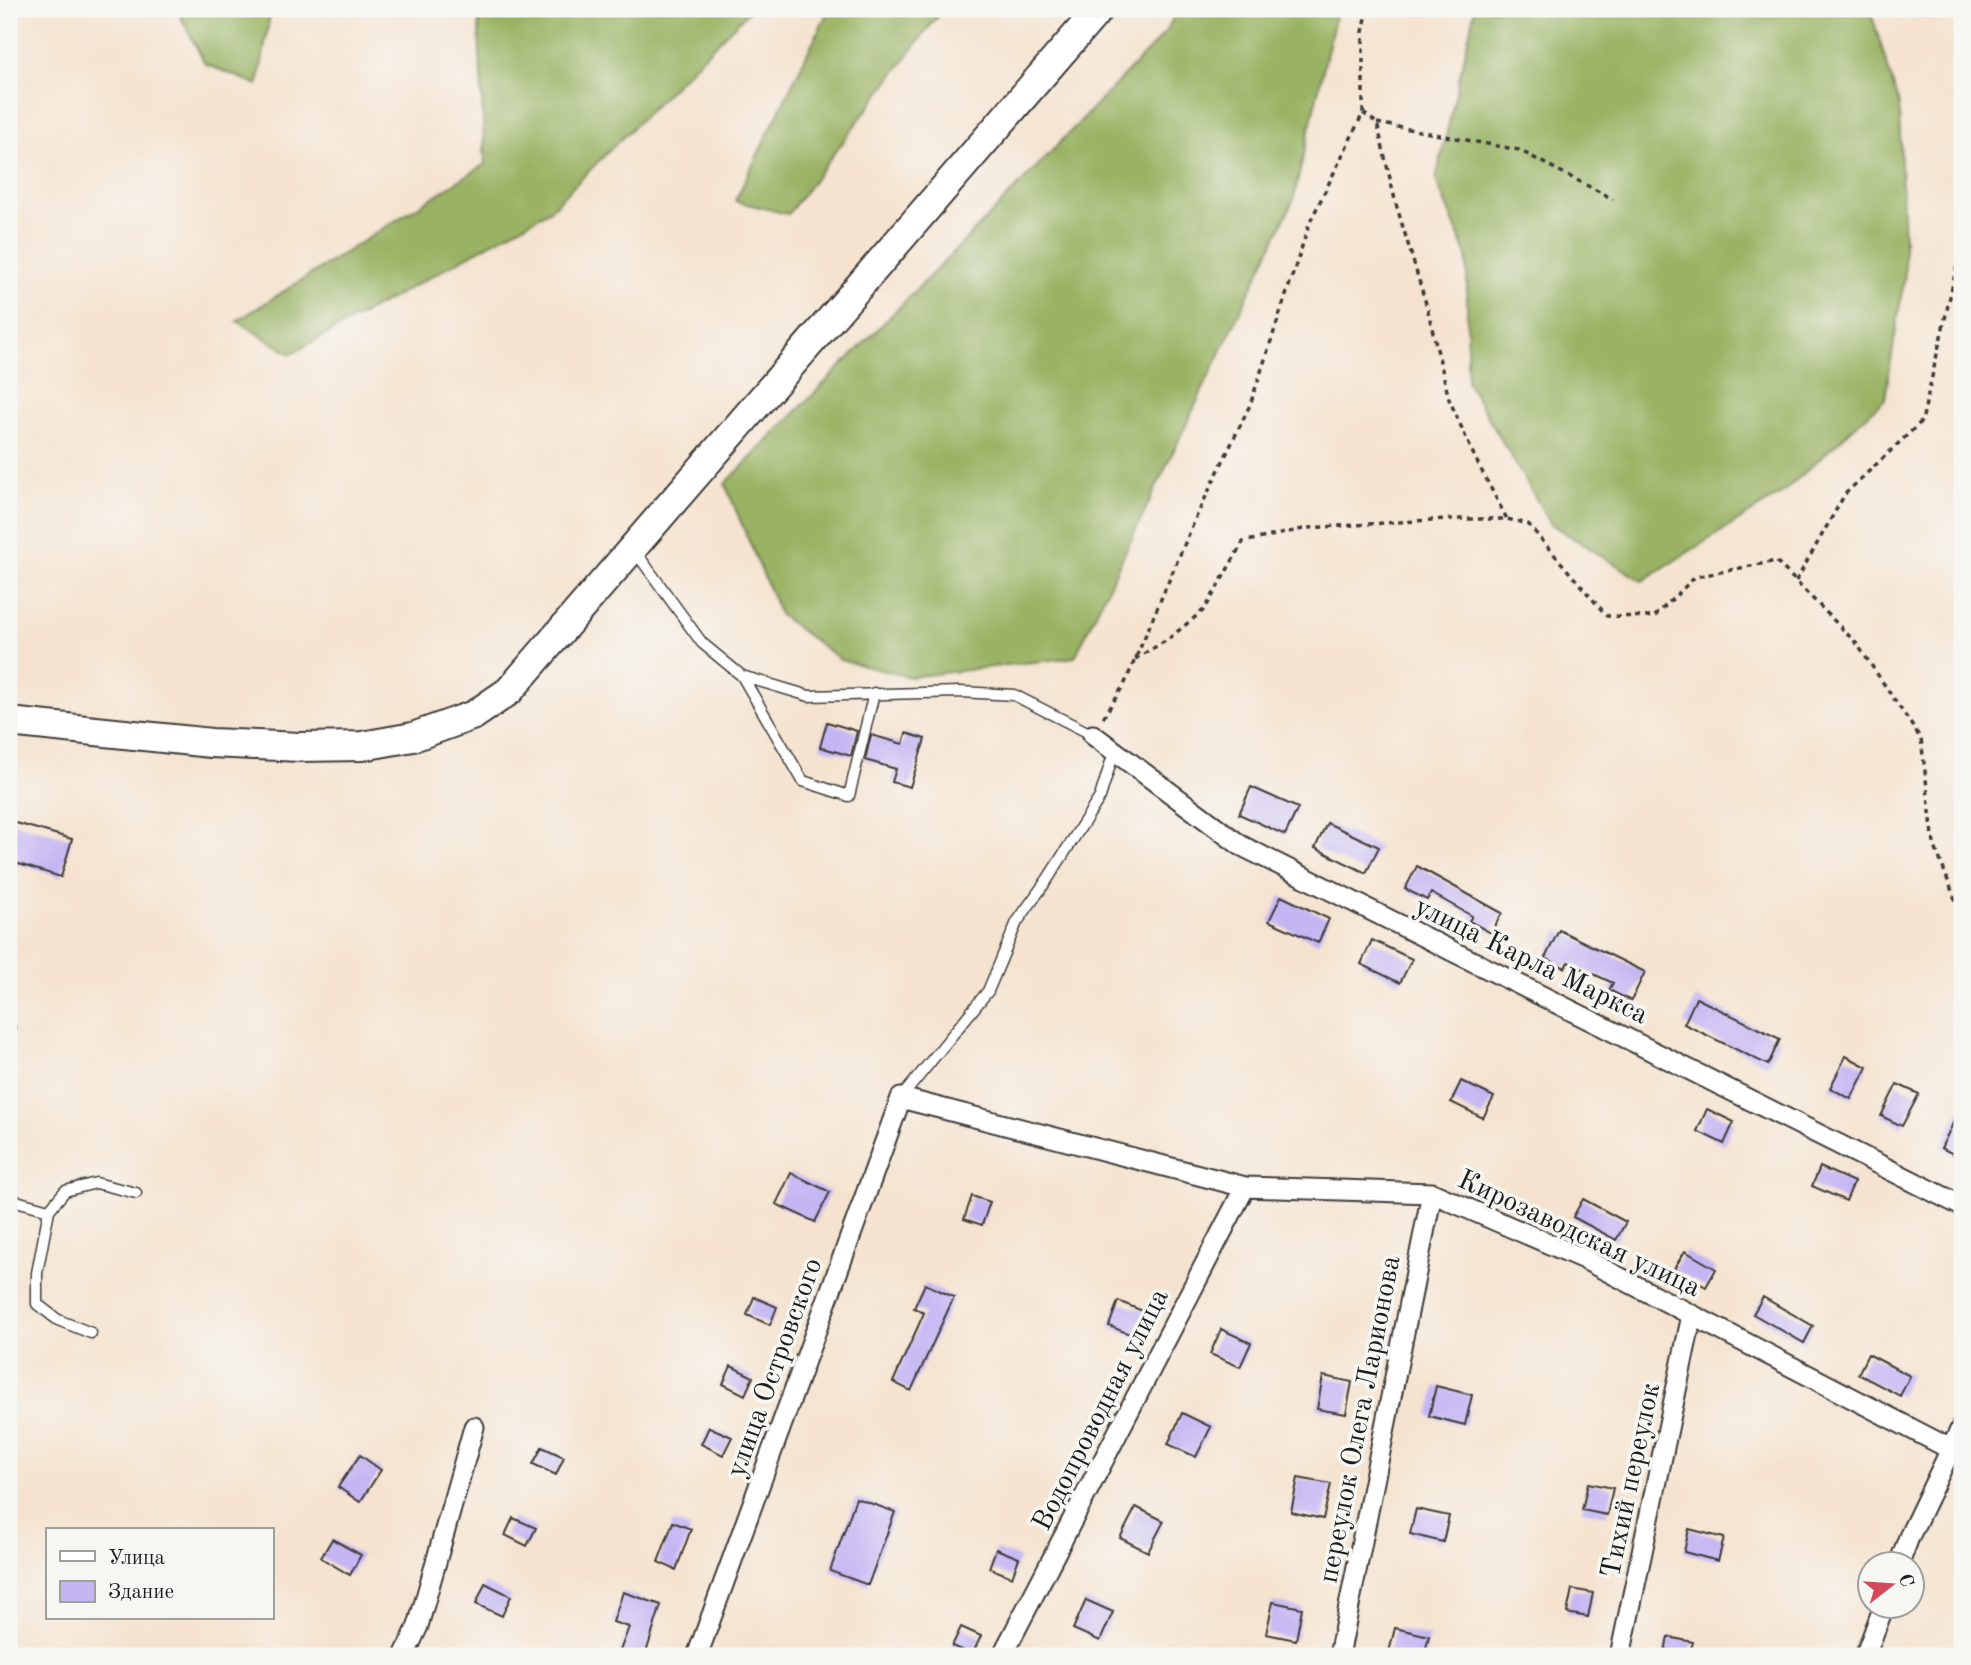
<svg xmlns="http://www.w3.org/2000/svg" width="1971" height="1665" viewBox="0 0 1971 1665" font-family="'Old Standard TT',serif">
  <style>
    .forest { fill: #9ab264; stroke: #5b6740; stroke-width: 2 }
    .building { fill: #c4b5f3 }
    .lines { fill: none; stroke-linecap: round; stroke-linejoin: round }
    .service-casing { stroke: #3d3a37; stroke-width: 13 }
    .minor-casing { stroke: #3d3a37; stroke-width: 23 }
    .secondary-casing { stroke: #3d3a37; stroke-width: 32 }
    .path { stroke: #3d3a37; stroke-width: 3.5; stroke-dasharray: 5 5; stroke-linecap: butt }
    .service { stroke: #fff; stroke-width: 10 }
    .minor { stroke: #fff; stroke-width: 19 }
    .secondary { stroke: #fff; stroke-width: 28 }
    .labels { text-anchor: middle; stroke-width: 7; stroke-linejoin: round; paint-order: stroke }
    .street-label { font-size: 28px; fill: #1c1c1c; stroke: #f6f6f2 }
  </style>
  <rect width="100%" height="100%" fill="#f6f6f2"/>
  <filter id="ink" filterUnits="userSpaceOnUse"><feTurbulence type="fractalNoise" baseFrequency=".0143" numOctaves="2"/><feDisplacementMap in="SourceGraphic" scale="14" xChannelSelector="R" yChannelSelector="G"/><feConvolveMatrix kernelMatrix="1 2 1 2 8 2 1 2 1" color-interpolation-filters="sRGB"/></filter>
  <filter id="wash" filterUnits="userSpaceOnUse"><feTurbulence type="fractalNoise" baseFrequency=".00686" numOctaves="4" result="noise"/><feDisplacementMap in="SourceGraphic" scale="28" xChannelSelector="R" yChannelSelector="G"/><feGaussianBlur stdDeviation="1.57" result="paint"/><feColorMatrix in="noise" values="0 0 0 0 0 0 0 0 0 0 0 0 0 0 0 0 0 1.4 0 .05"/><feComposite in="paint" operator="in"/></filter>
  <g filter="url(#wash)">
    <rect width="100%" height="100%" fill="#f5e3cf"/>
    <path class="forest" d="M177,9H271L258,85L205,64Z
      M478,9H751L549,211L291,354L237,321L485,164Z
      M829,9H943L788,214L735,201Z
      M1178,9H1337L1293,201L1075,657L910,677L841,660L780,615L725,484L997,208L1166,32Z
      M1475,9H1867L1872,16L1899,104L1905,273L1885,399L1781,494L1642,581L1551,524L1467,382V256L1436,180Z"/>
    <g id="blocks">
      <path class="building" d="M827,722L857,731L851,756L820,747Z
        M906,733L925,739L910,787L892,782L896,769L865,760L871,735L903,744Z
        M1251,787L1298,808L1285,835L1239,814Z
        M9,821L72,839L61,877L9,861Z
        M1327,823L1379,847L1366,873L1315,848Z
        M1417,866L1502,913L1491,933L1469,921L1472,916L1431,893L1427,900L1405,889Z
        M1281,896L1329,919L1318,943L1269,921Z
        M1559,930L1645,972L1631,1001L1609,990L1613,983L1568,962L1565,968L1545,958Z
        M1372,940L1412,959L1400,983L1361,964Z
        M1696,998L1780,1039L1768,1065L1684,1024Z
        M1846,1056L1867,1067L1851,1099L1830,1088Z
        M1461,1081L1494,1097L1483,1118L1451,1102Z
        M1897,1084L1919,1094L1902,1126L1881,1116Z
        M1962,1105V1158L1941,1148Z
        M1707,1109L1734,1122L1724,1144L1697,1131Z
        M1820,1167L1854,1182L1846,1201L1812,1186Z
        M791,1173L830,1192L815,1222L776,1204Z
        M972,1196L990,1202L982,1225L964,1219Z
        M1583,1199L1626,1222L1616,1240L1573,1217Z
        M1685,1251L1716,1269L1706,1287L1674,1269Z
        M925,1284L954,1297L911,1391L893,1382L924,1313L914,1308Z
        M754,1297L777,1307L770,1325L747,1315Z
        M1763,1297L1813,1326L1804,1343L1753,1314Z
        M1118,1301L1150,1314L1140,1338L1109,1326Z
        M1221,1329L1251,1343L1240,1367L1210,1354Z
        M1868,1354L1910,1376L1900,1396L1858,1374Z
        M731,1366L753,1377L745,1395L723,1384Z
        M1323,1376L1352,1382L1346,1414L1317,1409Z
        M1436,1386L1472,1395L1465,1425L1429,1416Z
        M1182,1413L1211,1427L1196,1457L1168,1444Z
        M709,1427L732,1437L723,1455L701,1444Z
        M542,1447L564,1457L556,1475L533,1464Z
        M360,1455L381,1470L360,1502L338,1487Z
        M1298,1478L1331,1484L1323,1519L1291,1512Z
        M1588,1483L1613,1488L1607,1515L1582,1510Z
        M856,1498L895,1512L868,1585L830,1571Z
        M1136,1507L1164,1521L1148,1552L1120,1538Z
        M1416,1509L1449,1516L1443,1542L1410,1534Z
        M513,1518L536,1528L527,1546L505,1535Z
        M673,1522L691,1529L676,1570L658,1562Z
        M1689,1529L1724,1538L1718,1561L1684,1552Z
        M332,1539L361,1555L350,1575L321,1558Z
        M996,1549L1019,1558L1012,1577L989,1568Z
        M485,1583L511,1596L502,1616L476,1604Z
        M1572,1589L1593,1593L1588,1617L1567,1613Z
        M623,1592L661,1605L645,1656H618L629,1627L613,1622Z
        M1086,1600L1113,1612L1100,1641L1073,1629Z
        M1273,1602L1302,1608L1296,1640L1266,1634Z
        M961,1627L981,1636L972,1655L952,1646Z
        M1395,1628L1429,1636L1424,1656H1388Z
        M1668,1637L1693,1642L1689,1656H1664Z"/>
    </g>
  </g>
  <g filter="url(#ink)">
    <use href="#blocks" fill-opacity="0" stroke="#3d3a37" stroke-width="2"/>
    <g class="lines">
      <g class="service-casing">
        <path id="service" d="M635,551L702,643L742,676L809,696L961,692L1014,695L1093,735
          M742,676L803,781L849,796L874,693
          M9,1035L10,1028
          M901,1098L988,991L1017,922L1047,880L1100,797L1114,752
          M9,1199L49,1210L65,1191L96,1183L136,1193
          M49,1210L37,1273V1304L58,1320L91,1333"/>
      </g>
      <g class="minor-casing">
        <path id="minor" d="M1093,735L1240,845L1962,1206
          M1899,1564L1909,1537L1962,1426
          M404,1656L418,1626L474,1427
          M697,1656L901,1098L1245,1187L1432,1193L1584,1259L1962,1455
          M1002,1656L1245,1187
          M1339,1656L1432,1193
          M1620,1656L1692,1315
          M1865,1656L1884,1606"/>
      </g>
      <g class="secondary-casing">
        <path id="secondary" d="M9,722L211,743L300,747L362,746L413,737L474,715L509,691L1099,9"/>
      </g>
      <path class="path" d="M1363,113L1377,123L1396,204L1427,307L1449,399L1475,458L1507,519
        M1377,123L1519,150L1613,199
        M1796,581L1845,494L1922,421L1962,243
        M1135,659L1167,640L1205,609L1243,542L1308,528L1446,519H1507L1528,524L1607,616L1654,617L1695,577L1776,561L1857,644L1921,739L1934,844L1955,899L1962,908
        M1103,718L1125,683L1197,515L1250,405L1310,222L1363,113V32L1368,9"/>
      <use href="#service" class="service"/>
      <use href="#minor" class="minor"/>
      <use href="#secondary" class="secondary"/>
    </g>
  </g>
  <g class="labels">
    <g class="street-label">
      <text transform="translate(1532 959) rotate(26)" y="10">улица Карла Маркса</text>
      <text transform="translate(1580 1232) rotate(25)" y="10">Кирозаводская улица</text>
      <text transform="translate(773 1367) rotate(-70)" y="10">улица Островского</text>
      <text transform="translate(1099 1409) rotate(-63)" y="10">Водопроводная улица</text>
      <text transform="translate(1358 1419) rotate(-79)" y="10">переулок Олега Ларионова</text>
      <text transform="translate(1629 1480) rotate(-78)" y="10">Тихий переулок</text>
    </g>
  </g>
  <rect width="1971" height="1665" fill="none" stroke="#f6f6f2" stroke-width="35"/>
  <rect x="46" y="1528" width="228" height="91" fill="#f6f6f2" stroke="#9f9f9c" stroke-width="2"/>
  <rect x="60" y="1551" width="35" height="10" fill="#ffffff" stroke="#9f9f9c" stroke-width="2"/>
  <text x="108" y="1564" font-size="21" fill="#1c1c1c">Улица</text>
  <rect x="60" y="1581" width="35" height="21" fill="#c4b5f3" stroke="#9f9f9c" stroke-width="2"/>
  <text x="108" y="1598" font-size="21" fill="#1c1c1c">Здание</text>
  <g transform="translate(1891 1585) rotate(73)"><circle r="33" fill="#f6f6f2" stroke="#9f9f9c" stroke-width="2"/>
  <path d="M0-5L12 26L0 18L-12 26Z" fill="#d1495b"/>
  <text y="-10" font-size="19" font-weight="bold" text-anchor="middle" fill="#1c1c1c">С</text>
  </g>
</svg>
